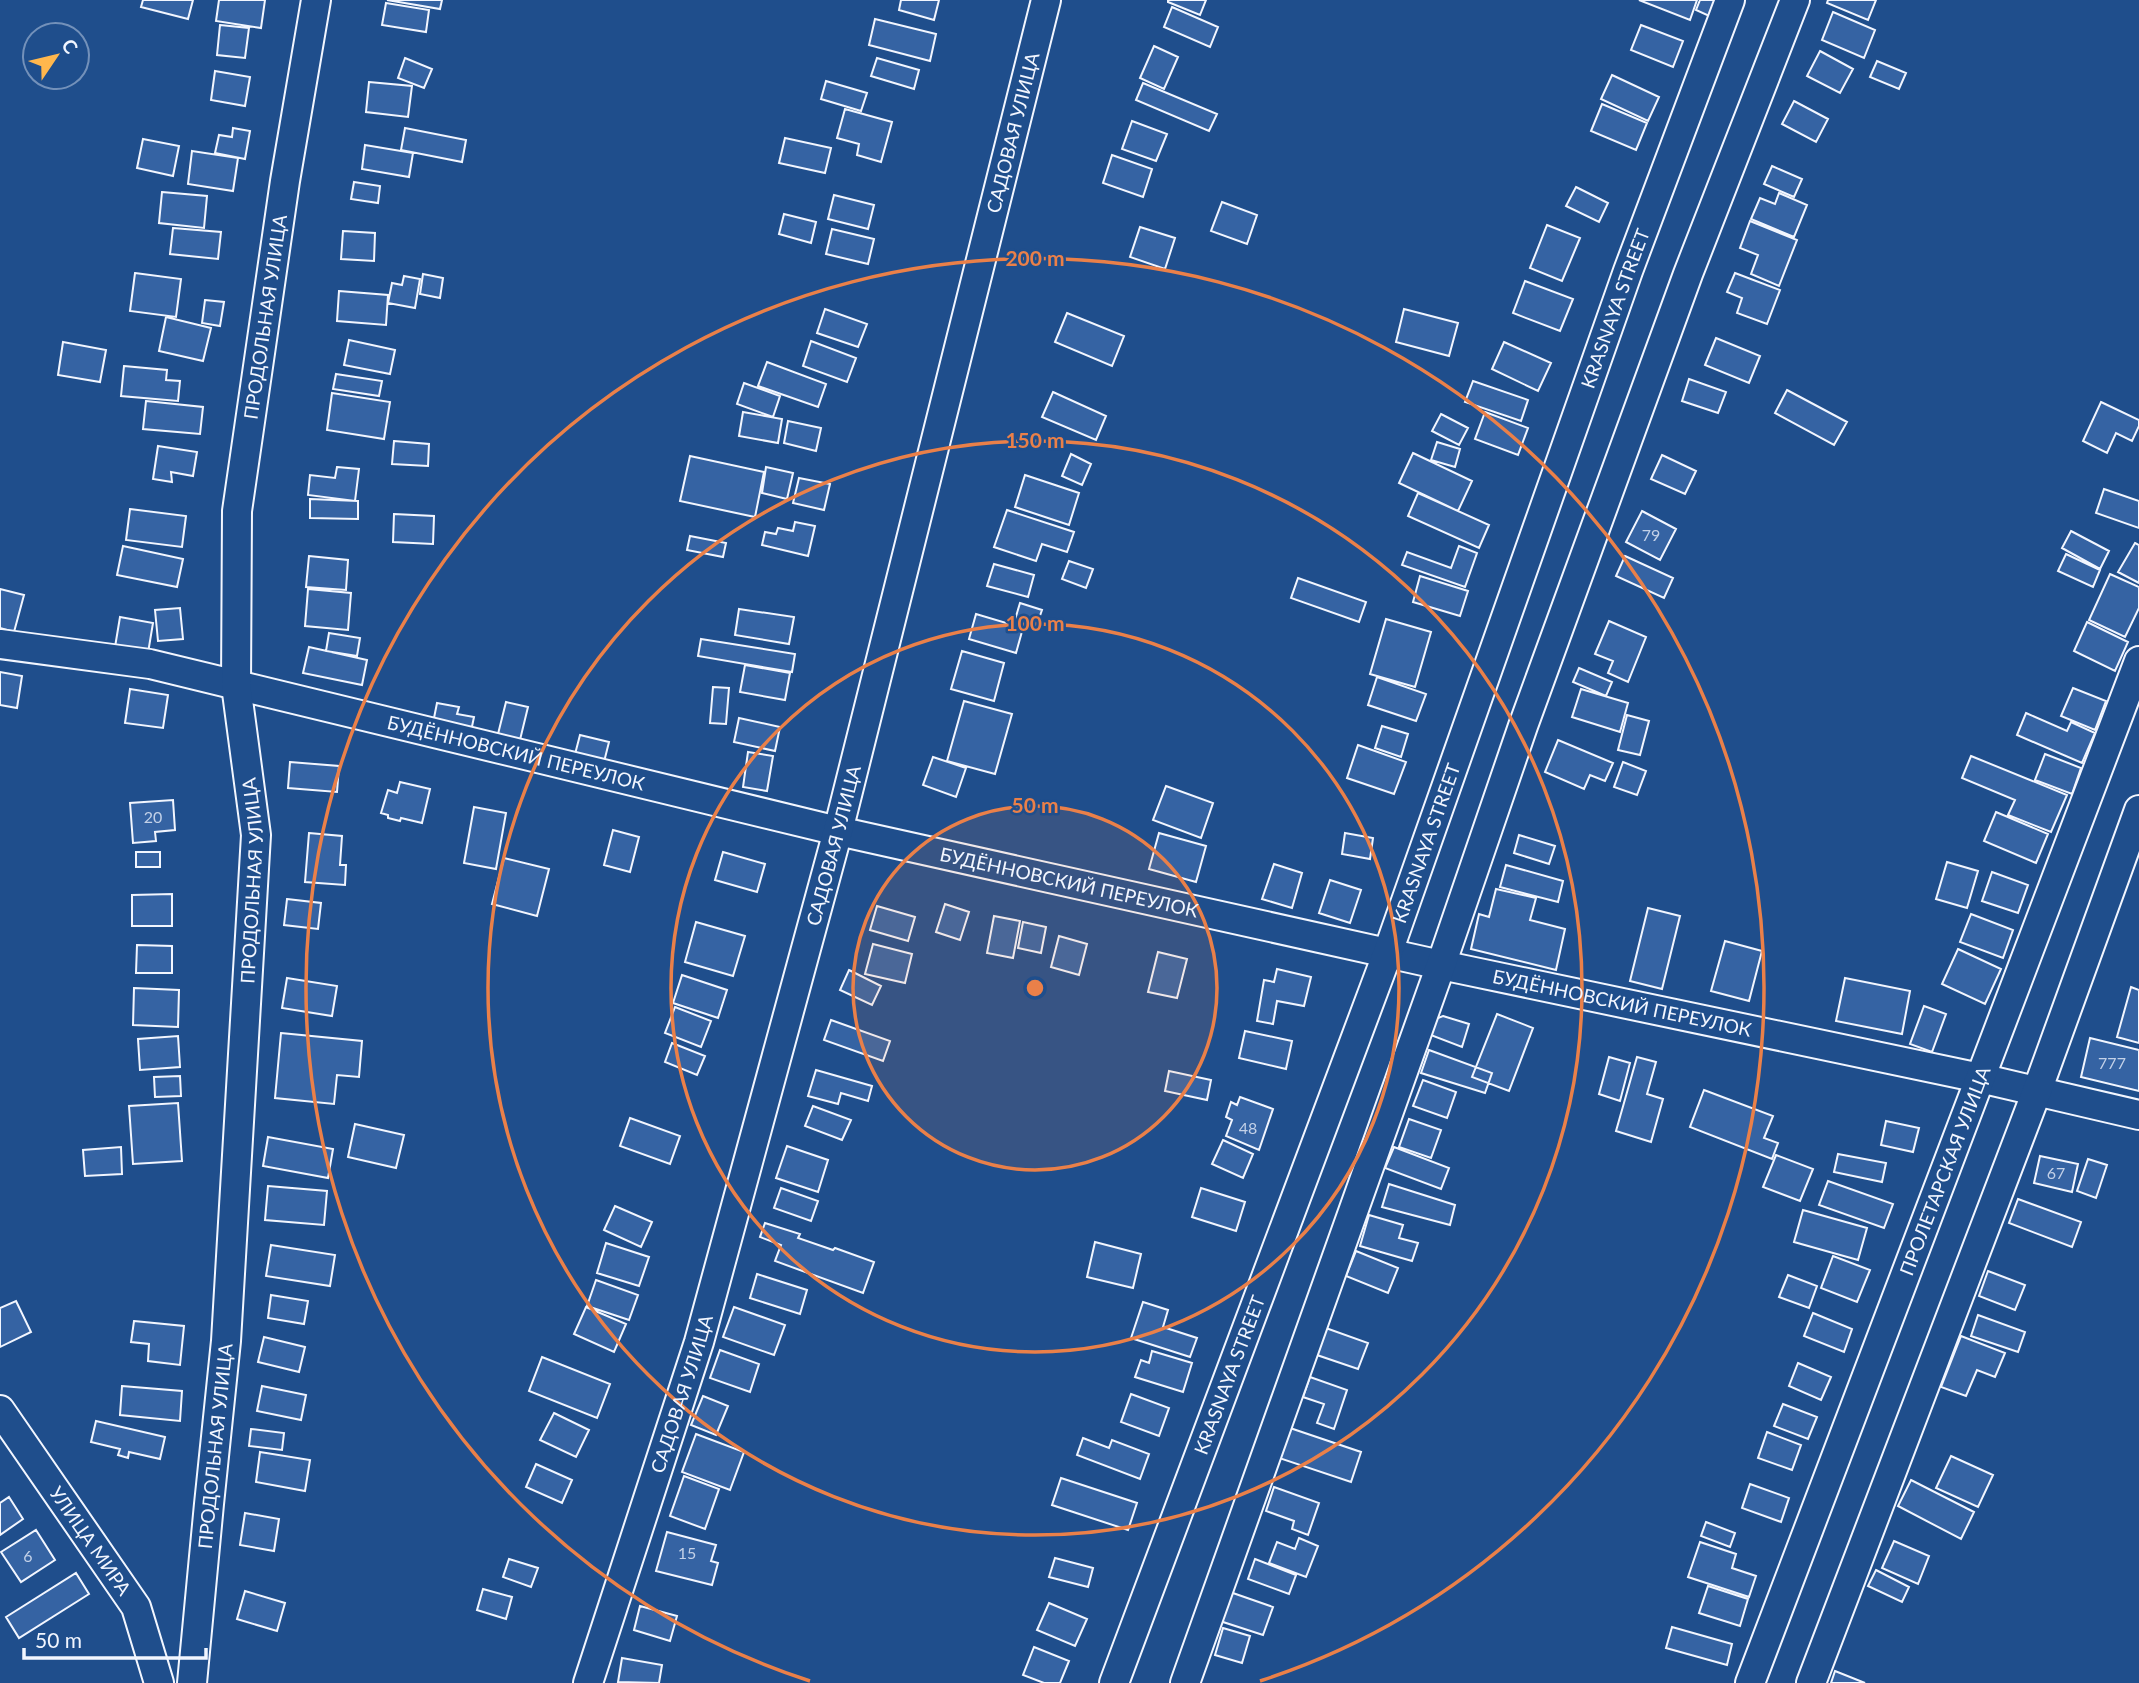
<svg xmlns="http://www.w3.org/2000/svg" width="2139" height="1683" viewBox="0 0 2139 1683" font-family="Lato,sans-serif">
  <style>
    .building { fill: #3563a3; stroke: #f2f6ff; stroke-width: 2 }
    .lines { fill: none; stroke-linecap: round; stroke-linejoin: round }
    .minor-casing { stroke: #f2f6ff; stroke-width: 32 }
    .minor { stroke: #1f4e8c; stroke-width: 28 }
    .ring { fill: none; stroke: #ea8049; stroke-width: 3.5 }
    .labels { text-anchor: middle; stroke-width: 5; stroke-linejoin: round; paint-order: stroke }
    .number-label { font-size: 16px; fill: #c3d1e8 }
    .street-label { font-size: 19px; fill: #f2f6ff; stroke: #1f4e8c }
    .centre { fill: #ea8049; stroke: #1f4e8c; stroke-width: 3.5 }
    .ring-label { font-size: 21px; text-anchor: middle; font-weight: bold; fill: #ea8049; stroke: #1f4e8c; stroke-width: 5; stroke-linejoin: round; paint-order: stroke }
  </style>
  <rect width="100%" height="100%" fill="#1f4e8c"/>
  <path class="building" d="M143,0H193L188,19L141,7Z
    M219,0H265L261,28L216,21Z
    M387,0H442L440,9Z
    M901,0H939L934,20L899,10Z
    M1168,0H1206L1200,15L1168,2Z
    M1639,0H1697L1690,20Z
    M1700,0H1726L1718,20L1696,10Z
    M1828,0H1876L1868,20L1827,3Z
    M386,3L429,10L426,32L382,25Z
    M1172,7L1218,27L1210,47L1164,27Z
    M1833,12L1875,30L1864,58L1822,40Z
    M875,19L936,34L930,61L869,45Z
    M220,25L249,28L245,58L217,55Z
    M1641,25L1683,41L1673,67L1631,50Z
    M1154,46L1178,57L1164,89L1140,78Z
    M1820,51L1853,69L1840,93L1807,76Z
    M405,58L432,69L424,88L398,78Z
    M877,58L919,70L914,89L871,76Z
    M1877,61L1906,73L1899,89L1870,77Z
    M215,71L250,77L245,106L211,100Z
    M1612,75L1659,97L1648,121L1601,99Z
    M826,81L867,93L861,111L821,99Z
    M369,82L412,86L408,117L366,112Z
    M1143,83L1217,114L1209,131L1136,100Z
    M1794,101L1828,119L1816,142L1782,124Z
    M1602,104L1647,123L1636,150L1591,131Z
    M845,109L892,122L881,162L857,155L859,144L837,138Z
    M1132,121L1167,134L1156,161L1122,149Z
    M233,128L250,131L245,159L215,153L219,135L232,137Z
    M405,128L466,140L462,162L401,150Z
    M785,138L831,148L825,173L779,163Z
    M143,139L179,146L173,176L137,168Z
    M365,145L413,153L409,177L362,169Z
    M192,151L238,158L233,191L188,184Z
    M1112,155L1152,169L1143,197L1103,183Z
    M1772,166L1802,179L1794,197L1764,184Z
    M354,182L380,186L378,203L351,199Z
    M1576,187L1608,203L1599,222L1566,206Z
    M162,192L207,196L204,228L159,223Z
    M1779,193L1807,205L1794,237L1751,219L1760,198L1775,204Z
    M834,195L874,205L868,229L828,219Z
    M1222,202L1257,215L1247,244L1211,231Z
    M784,214L816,222L811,243L779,234Z
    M1750,221L1797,240L1779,286L1751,274L1758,255L1740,248Z
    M1547,225L1580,238L1562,281L1530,268Z
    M1140,227L1175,238L1165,269L1130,257Z
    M173,228L221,232L218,259L170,254Z
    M832,229L874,239L868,264L826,254Z
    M343,231L375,233L374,261L341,259Z
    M135,273L181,279L176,317L130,311Z
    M1735,273L1780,290L1767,324L1737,313L1742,298L1727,292Z
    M423,274L443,278L440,298L420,294Z
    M404,276L420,279L415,308L388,303L392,283L402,285Z
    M1525,281L1573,299L1560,331L1513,313Z
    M339,291L388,295L386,325L337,321Z
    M205,300L224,302L220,326L202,323Z
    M825,309L867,324L858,347L817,333Z
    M1404,309L1458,323L1449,356L1396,342Z
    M1067,313L1124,336L1112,366L1055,342Z
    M166,317L211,328L203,361L159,351Z
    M1716,338L1760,356L1749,383L1705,365Z
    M349,340L395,350L390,374L344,365Z
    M811,341L856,358L847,382L803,366Z
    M63,342L106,350L100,382L58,375Z
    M1504,342L1551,363L1538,391L1492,369Z
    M767,362L826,384L818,407L758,386Z
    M124,366L167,370L166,380L180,381L178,401L121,396Z
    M336,374L382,381L379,396L333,389Z
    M1689,379L1726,392L1718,413L1682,401Z
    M1473,381L1528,400L1521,421L1465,402Z
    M744,383L780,396L773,417L737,404Z
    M1787,390L1847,422L1834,445L1775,413Z
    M1053,392L1106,416L1096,440L1042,417Z
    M332,393L390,402L384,439L327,430Z
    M146,401L203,407L200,434L143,429Z
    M2101,402L2139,420V426L2132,441L2116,433L2107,453L2083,441Z
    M743,412L782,419L778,443L739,436Z
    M1485,412L1528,428L1518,455L1475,439Z
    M1441,414L1468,428L1459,445L1432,431Z
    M788,421L821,428L816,451L784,443Z
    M394,441L429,444L428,466L392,464Z
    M1437,442L1460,449L1455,467L1431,460Z
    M158,446L197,452L193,476L171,472L172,482L153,479Z
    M1413,453L1472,481L1458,511L1399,483Z
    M1071,454L1091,464L1082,485L1062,476Z
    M1662,455L1696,471L1685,494L1651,479Z
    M690,456L764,472L755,517L680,501Z
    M337,467L359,469L355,501L308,495L310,475L335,478Z
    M766,467L793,473L787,499L762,493Z
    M1025,475L1079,493L1069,525L1015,507Z
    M799,478L830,484L824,510L793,503Z
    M2104,489L2139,501V528L2096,513Z
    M1418,493L1489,525L1479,548L1408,516Z
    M310,499L358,501V519L310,518Z
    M130,509L186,516L182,547L126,540Z
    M1007,510L1074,532L1067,552L1042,544L1036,561L994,547Z
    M1642,511L1676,529L1660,560L1626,542Z
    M394,514L434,516L433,544L393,542Z
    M795,522L815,526L808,556L762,545L765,532L776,534L778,528L793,531Z
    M2071,531L2109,551L2100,569L2062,548Z
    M690,536L726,543L723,557L687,550Z
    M2135,543L2139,545V583L2118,572Z
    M123,546L183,559L177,587L117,575Z
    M1459,546L1477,553L1465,587L1402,565L1407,552L1451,568Z
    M2066,554L2100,570L2093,587L2058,571Z
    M309,556L348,560L346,590L306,587Z
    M1625,556L1673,578L1664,598L1616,576Z
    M1069,561L1093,569L1086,588L1062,579Z
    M994,564L1034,575L1028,597L987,586Z
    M2110,574L2139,587V608L2125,637L2089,620Z
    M1420,576L1468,591L1460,616L1413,602Z
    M1298,578L1366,602L1359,622L1291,598Z
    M0,589L24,595L14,632L0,628Z
    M308,589L351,593L348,630L305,626Z
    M1020,603L1042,610L1035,630L1014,623Z
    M180,608L183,639L158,641L155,610Z
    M739,609L794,617L789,644L735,635Z
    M976,614L1023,628L1016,653L969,639Z
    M120,617L153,623L147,659L114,653Z
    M1386,619L1431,632L1415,687L1370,674Z
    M1609,621L1646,637L1628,682L1608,673L1613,661L1595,654Z
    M2087,622L2128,642L2115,671L2074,651Z
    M329,633L360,638L357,656L326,651Z
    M701,639L795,654L792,672L698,656Z
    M309,647L367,660L362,685L303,673Z
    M962,651L1004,663L994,701L951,689Z
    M745,665L790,673L785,700L740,692Z
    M1579,668L1612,682L1606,696L1573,682Z
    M0,672L22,676L17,708L0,705Z
    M1377,677L1426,694L1416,721L1368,705Z
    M713,687L729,688L726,724L710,723Z
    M2073,688L2106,701L2095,730L2061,716Z
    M130,689L168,695L163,728L125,723Z
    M1581,689L1628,703L1620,732L1572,717Z
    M964,701L1012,714L995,774L947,761Z
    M506,702L528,707L518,748L496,742Z
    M437,703L459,707L457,714L474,717L470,736L432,728Z
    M2026,713L2067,731L2071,722L2095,733L2082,763L2017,735Z
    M1627,715L1649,721L1640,755L1618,750Z
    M739,718L780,727L775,751L734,742Z
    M1382,726L1408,734L1401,757L1375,748Z
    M580,735L609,742L603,766L574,758Z
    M1558,740L1613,763L1605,781L1590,775L1584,789L1545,772Z
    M1358,745L1406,762L1394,794L1347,778Z
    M748,752L773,756L767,791L743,787Z
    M2045,754L2081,768L2072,794L2035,780Z
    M1971,756L2067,795L2051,832L2008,815L2015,800L1962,778Z
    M933,757L966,768L956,797L923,785Z
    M290,762L339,766L337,792L288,788Z
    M1623,762L1646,771L1637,795L1614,787Z
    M400,782L430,789L422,823L401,818L400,821L388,818V815L381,813L388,790L397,793Z
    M1166,786L1213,803L1201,838L1153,820Z
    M173,800L175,830L155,832L156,841L133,843L130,803Z
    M474,807L506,813L496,869L464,863Z
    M1996,812L2048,834L2036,863L1984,841Z
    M613,830L639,837L630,872L604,865Z
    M309,833L342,836L340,865H346L345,885L305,882Z
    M1159,833L1206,846L1196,882L1149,869Z
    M1345,833L1373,838L1370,859L1342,854Z
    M1519,835L1555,846L1549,864L1514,853Z
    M136,852H160V867H136Z
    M723,852L765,864L757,892L715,880Z
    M504,858L549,869L537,916L492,904Z
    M1947,862L1978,871L1967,908L1936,899Z
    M1274,864L1302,873L1292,908L1262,899Z
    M1506,865L1563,881L1558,902L1500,887Z
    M1992,872L2028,885L2018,913L1982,901Z
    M1330,880L1361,890L1350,923L1319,913Z
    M1496,889L1536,898L1530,920L1565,929L1556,970L1471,949L1479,914L1489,917Z
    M172,894V926H132V895Z
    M287,899L321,903L318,929L284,925Z
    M945,904L969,912L960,940L936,932Z
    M877,906L915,917L908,941L870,930Z
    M1648,908L1680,916L1662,989L1630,981Z
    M1971,914L2013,930L2003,958L1960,942Z
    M994,916L1020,921L1013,958L987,953Z
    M696,922L745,936L733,976L685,962Z
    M1023,922L1046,927L1041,953L1018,948Z
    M1059,936L1087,944L1079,975L1051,967Z
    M1725,941L1762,951L1749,1001L1711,991Z
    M873,944L912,954L905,983L865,974Z
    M137,945L172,946V973H136Z
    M1958,949L2001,969L1985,1004L1942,984Z
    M1158,952L1187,959L1177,998L1148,992Z
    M1277,969L1311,977L1304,1006L1277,1001L1273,1024L1257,1021L1264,980L1274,982Z
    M849,970L881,986L872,1005L840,990Z
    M682,975L727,990L718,1018L673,1003Z
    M287,978L337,986L332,1016L282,1008Z
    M1845,978L1910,991L1902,1034L1836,1021Z
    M2131,987L2139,990V1043L2117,1037Z
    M134,988L179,990L178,1027L133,1025Z
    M1924,1006L1946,1014L1932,1052L1910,1044Z
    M675,1007L711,1021L701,1047L665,1033Z
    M1497,1014L1533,1028L1509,1091L1472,1077Z
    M1443,1016L1469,1024L1462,1047L1428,1034L1433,1020Z
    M831,1020L890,1041L883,1061L824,1040Z
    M1245,1031L1292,1041L1286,1069L1239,1058Z
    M281,1033L362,1041L359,1077L337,1075L334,1104L275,1098Z
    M178,1036L180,1067L140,1070L138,1039Z
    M2090,1038L2139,1050V1091L2081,1077Z
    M672,1043L705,1056L697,1075L665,1062Z
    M1429,1050L1492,1073L1485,1093L1421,1073Z
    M1609,1057L1630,1063L1620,1101L1599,1094Z
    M1637,1057L1656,1062L1647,1094L1663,1099L1651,1142L1616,1131Z
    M816,1070L872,1086L868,1101L841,1093L838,1104L808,1096Z
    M1169,1071L1211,1080L1207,1100L1165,1091Z
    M180,1076L181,1096L155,1097L154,1077Z
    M1423,1080L1456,1092L1447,1118L1413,1106Z
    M1704,1090L1773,1116L1764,1138L1778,1143L1772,1159L1690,1127Z
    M1240,1097L1273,1109L1259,1150L1226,1136L1232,1120L1226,1117L1231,1102L1237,1105Z
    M178,1103L182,1161L133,1164L129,1106Z
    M813,1106L851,1120L842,1140L805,1126Z
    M630,1118L680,1136L670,1164L620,1146Z
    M1409,1119L1441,1130L1431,1158L1399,1147Z
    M1886,1121L1919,1128L1913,1152L1881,1145Z
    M355,1124L404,1135L396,1168L348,1157Z
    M268,1137L333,1149L328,1178L263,1166Z
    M1223,1140L1253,1154L1243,1178L1212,1164Z
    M787,1146L828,1160L818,1192L776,1178Z
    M121,1147L122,1174L85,1176L83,1150Z
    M1394,1147L1449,1168L1441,1189L1385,1168Z
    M1838,1154L1886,1163L1882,1182L1834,1172Z
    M1776,1155L1813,1169L1800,1201L1763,1187Z
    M2040,1156L2078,1164L2072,1192L2034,1183Z
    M2088,1159L2107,1165L2096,1198L2077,1191Z
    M1828,1181L1893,1204L1884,1228L1819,1205Z
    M1389,1184L1455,1205L1450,1225L1382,1207Z
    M268,1186L327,1191L324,1225L265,1220Z
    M781,1188L818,1201L811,1221L774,1208Z
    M1201,1188L1245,1202L1236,1231L1192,1217Z
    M2018,1199L2081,1222L2072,1247L2009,1223Z
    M615,1206L652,1222L641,1247L604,1230Z
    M1803,1210L1867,1228L1858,1260L1794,1242Z
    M1369,1215L1403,1225L1399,1238L1418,1243L1412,1261L1360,1246Z
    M765,1223L800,1234L798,1238L833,1250L835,1248L874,1262L863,1293L775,1261L781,1245L760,1237Z
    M1095,1242L1141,1254L1133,1288L1087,1277Z
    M606,1243L649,1257L639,1286L597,1273Z
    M271,1245L335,1255L330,1286L266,1276Z
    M1356,1251L1398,1268L1388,1293L1346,1276Z
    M1833,1256L1870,1270L1857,1302L1821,1288Z
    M1988,1271L2025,1285L2015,1310L1979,1296Z
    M757,1274L807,1290L800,1314L750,1298Z
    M1788,1275L1817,1286L1809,1308L1779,1297Z
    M596,1280L638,1295L629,1320L587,1306Z
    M271,1295L308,1301L304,1324L268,1318Z
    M16,1301L31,1332L0,1347V1308Z
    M1143,1302L1168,1310L1163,1327L1197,1338L1190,1357L1131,1338Z
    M586,1307L626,1324L614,1352L574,1334Z
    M734,1307L785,1325L774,1355L723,1337Z
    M1813,1313L1852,1329L1844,1352L1804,1336Z
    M1978,1315L2025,1332L2018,1352L1971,1336Z
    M134,1321L184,1326L180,1365L148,1361L149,1344L131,1342Z
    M1323,1327L1368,1343L1358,1369L1314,1354Z
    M1961,1336L2005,1353L1995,1377L1977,1370L1966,1396L1941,1387Z
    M264,1337L305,1347L299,1372L258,1362Z
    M720,1350L759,1364L750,1392L710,1378Z
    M1152,1351L1192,1363L1183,1392L1135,1377L1141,1360L1149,1363Z
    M542,1357L610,1384L597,1418L529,1391Z
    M1798,1363L1831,1377L1821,1400L1789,1386Z
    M1310,1377L1347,1390L1334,1429L1317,1423L1324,1404L1303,1397Z
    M122,1386L182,1391L180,1421L120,1415Z
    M262,1386L306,1395L301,1420L257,1411Z
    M1131,1394L1169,1408L1159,1436L1121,1422Z
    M703,1396L728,1406L716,1435L691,1425Z
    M1783,1404L1817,1417L1808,1439L1774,1426Z
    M554,1413L589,1430L576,1457L540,1440Z
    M96,1421L165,1437L160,1459L129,1452L128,1458L118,1455L120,1449L91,1442Z
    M1290,1428L1361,1452L1351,1482L1279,1458Z
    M251,1429L284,1433L282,1450L249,1446Z
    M1767,1432L1801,1445L1792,1470L1758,1458Z
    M696,1434L744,1452L730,1490L682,1472Z
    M1083,1438L1109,1448L1112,1440L1149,1454L1140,1479L1077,1455Z
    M260,1452L310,1460L305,1491L256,1482Z
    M1951,1456L1993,1475L1978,1507L1936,1488Z
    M536,1464L572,1480L562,1503L526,1487Z
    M684,1476L719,1489L705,1529L670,1516Z
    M1061,1478L1137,1503L1128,1530L1052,1505Z
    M1911,1480L1974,1512L1961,1539L1898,1506Z
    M1750,1484L1789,1498L1781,1522L1742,1508Z
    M1274,1487L1319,1503L1308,1535L1292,1529L1294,1521L1266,1511Z
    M9,1497L23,1519L0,1535V1503Z
    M245,1513L279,1519L274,1551L240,1545Z
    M1706,1522L1735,1533L1730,1547L1701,1536Z
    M36,1530L55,1560L21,1582L1,1552Z
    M667,1532L716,1545L711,1561L718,1563L712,1585L656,1571Z
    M1299,1538L1318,1546L1306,1577L1269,1563L1277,1542L1295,1549Z
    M1894,1541L1929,1556L1918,1584L1882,1568Z
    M1700,1542L1736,1554L1732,1568L1756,1576L1749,1597L1688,1577Z
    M1055,1558L1093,1568L1088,1587L1049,1577Z
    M509,1559L538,1568L531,1587L503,1577Z
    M1255,1559L1296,1575L1289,1594L1248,1579Z
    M1876,1570L1909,1587L1902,1602L1868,1586Z
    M76,1573L89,1594L19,1638L6,1617Z
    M1708,1586L1748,1599L1740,1626L1699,1613Z
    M483,1589L512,1597L506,1619L477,1610Z
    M245,1591L285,1603L277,1631L237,1619Z
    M1230,1592L1273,1607L1263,1635L1220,1621Z
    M1049,1603L1087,1619L1075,1646L1037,1630Z
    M640,1606L677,1616L670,1641L634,1630Z
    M1672,1627L1732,1644L1727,1665L1666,1648Z
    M1223,1628L1250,1636L1242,1663L1215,1655Z
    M1034,1647L1069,1661L1060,1683H1044L1023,1675Z
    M622,1658L662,1665L659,1683L618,1682Z
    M1835,1671L1865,1683H1831Z"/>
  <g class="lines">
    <g class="minor-casing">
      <g id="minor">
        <path id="s1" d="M0,644L150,664L838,831L1441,965L1980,1078L2139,1115"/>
        <path id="s2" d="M0,1410L136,1607L159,1683"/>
        <path id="s3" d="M192,1683L209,1504L226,1341L256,835L236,685L237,511L285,181L316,0"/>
        <path id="s4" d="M588,1683L699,1342L838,831L1046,0"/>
        <path id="s5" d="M1114,1683L1388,952L1628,271L1730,0"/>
        <path d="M1185,1683L1441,965L1523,726L1688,274L1795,0"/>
        <path id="s6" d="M1750,1683L2139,661"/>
        <path d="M1811,1683L2037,1091L2139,810"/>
      </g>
    </g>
    <use href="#minor" class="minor"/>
  </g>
  <circle cx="1035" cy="988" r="182" fill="#ea8049" fill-opacity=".12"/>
  <g class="ring">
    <circle cx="1035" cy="988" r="182"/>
    <circle cx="1035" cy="988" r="364"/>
    <circle cx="1035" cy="988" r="547"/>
    <path d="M810 1681A729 729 0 1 1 1260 1681"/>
  </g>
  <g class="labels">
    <g class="number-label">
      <text x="1651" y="541">79</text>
      <text x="153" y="823">20</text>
      <text x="2112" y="1069">777</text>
      <text x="1248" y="1134">48</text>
      <text x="2056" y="1179">67</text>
      <text x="687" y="1559">15</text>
      <text x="28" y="1562">6</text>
    </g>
    <g class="street-label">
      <text dy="7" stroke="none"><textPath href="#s4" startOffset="1608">САДОВАЯ УЛИЦА</textPath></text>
      <text dy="7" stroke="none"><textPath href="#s5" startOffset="1463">KRASNAYA STREET</textPath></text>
      <text dy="7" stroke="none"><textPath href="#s3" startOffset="1372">ПРОДОЛЬНАЯ УЛИЦА</textPath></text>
      <text dy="7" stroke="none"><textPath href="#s1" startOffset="528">БУДЁННОВСКИЙ ПЕРЕУЛОК</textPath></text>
      <text dy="7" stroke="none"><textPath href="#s5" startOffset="896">KRASNAYA STREET</textPath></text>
      <text dy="7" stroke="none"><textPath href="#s4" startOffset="873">САДОВАЯ УЛИЦА</textPath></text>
      <text dy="7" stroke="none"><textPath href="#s3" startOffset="805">ПРОДОЛЬНАЯ УЛИЦА</textPath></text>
      <text dy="7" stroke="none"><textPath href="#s1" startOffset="1096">БУДЁННОВСКИЙ ПЕРЕУЛОК</textPath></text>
      <text dy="7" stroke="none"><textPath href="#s1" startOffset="1662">БУДЁННОВСКИЙ ПЕРЕУЛОК</textPath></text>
      <text dy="7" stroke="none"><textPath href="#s6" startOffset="548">ПРОЛЕТАРСКАЯ УЛИЦА</textPath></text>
      <text dy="7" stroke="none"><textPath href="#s5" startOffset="329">KRASNAYA STREET</textPath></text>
      <text dy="7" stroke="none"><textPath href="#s4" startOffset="304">САДОВАЯ УЛИЦА</textPath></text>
      <text dy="7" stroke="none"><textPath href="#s3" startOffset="238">ПРОДОЛЬНАЯ УЛИЦА</textPath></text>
      <text dy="7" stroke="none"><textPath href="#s2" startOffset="159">УЛИЦА МИРА</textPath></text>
    </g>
  </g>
  <circle cx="1035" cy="988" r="10" class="centre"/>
  <g class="ring-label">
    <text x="1035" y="266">200 m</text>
    <text x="1035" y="448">150 m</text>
    <text x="1035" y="631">100 m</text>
    <text x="1035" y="813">50 m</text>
  </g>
  <g transform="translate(56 56) rotate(55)"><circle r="33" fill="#1f4e8c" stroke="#7391ba" stroke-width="2"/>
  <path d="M0-5L12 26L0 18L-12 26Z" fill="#ffb74d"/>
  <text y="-10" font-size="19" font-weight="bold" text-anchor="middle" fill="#f2f6ff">С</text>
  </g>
  <path d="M24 1648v10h182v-10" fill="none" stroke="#f2f6ff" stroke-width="3.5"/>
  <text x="35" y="1648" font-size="21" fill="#f2f6ff" stroke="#1f4e8c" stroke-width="5" paint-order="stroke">50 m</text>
</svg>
